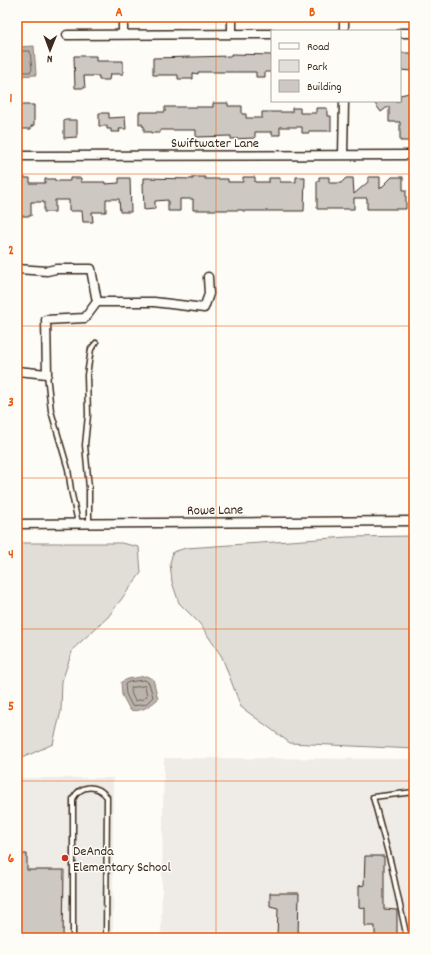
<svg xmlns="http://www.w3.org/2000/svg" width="431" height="955" viewBox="0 0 431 955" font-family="Dekko,sans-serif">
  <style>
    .built { fill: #efece7 }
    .green { fill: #e1ded7; stroke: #8e847a }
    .water { fill: #bbb4ad; stroke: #887d74 }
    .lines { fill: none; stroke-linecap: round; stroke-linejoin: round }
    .shore { stroke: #6e6157; stroke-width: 1 }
    .building { fill: #cdc8c2; stroke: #3b2a1e }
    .lane-casing { stroke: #3b2a1e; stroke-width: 7 }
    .street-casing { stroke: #3b2a1e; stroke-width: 11 }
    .lane { stroke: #fdfcf7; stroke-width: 4 }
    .street { stroke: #fdfcf7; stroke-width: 8 }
    .grid { fill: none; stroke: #e8590c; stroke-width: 1; stroke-opacity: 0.55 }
    .poi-dot { fill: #c8321e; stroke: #fdfcf7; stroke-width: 1.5 }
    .labels { text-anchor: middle; stroke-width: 3; stroke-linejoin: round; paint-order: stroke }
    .street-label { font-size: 14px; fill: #3b2a1e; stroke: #fdfcf7 }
    .poi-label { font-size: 14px; fill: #3b2a1e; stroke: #fdfcf7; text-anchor: start }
    .neatline { fill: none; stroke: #e8590c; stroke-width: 1.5 }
    .grid-label { font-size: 13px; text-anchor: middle; font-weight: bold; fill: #e8590c }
  </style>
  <rect width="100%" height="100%" fill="#fdfcf7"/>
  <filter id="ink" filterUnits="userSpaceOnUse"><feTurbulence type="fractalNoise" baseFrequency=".025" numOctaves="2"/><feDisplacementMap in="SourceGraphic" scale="8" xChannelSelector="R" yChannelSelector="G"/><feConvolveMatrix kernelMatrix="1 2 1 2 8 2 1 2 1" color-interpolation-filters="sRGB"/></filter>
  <g filter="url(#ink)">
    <path class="built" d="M164,758L414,759V938H161Z
      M17,778H113V938H17Z"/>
    <path class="green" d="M414,536V749L290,743L241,707L222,657L200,624L179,603L172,582L170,563L173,552L186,548L348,537Z
      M17,543H121L139,547L141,573L108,617L73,649L62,681L61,711L53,744L24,757L17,758Z"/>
    <path class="water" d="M34,46L36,75L17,76V47Z
      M146,676L153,679L158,699C151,705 141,713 130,710L122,695L121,682L128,679Z"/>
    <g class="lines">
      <path class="shore" d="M17,51H30L32,70L30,72H17
        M145,680L149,683L153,697L146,704L132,706L126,694L125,684L129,682Z
        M145,686L147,696L143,699L135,701L131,693V688Z"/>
    </g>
    <path class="building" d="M400,53H412V71L400,70Z
      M231,54L272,55V72H265V77H256V72H198V74L193,73V79H178V75H153V58L231,56Z
      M74,56H96V61H123V74H110L109,80H99V76H84L85,88H75Z
      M414,92V141H400V122H389V106L381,112L373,101H400V95Z
      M213,103H228V106H242V114H246V118H262V112H292V108H300V113H316V108H327V116H331V131H309V133H302V127H280V135H272V132H255V138L231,139V136L196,137V130H160V133H151V132H144V126H142V124H139V112H165V107H213Z
      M17,105H34V126H31V129H17Z
      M99,113H109V118L125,117L126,129H119L120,132H111V129H107V126H99Z
      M64,120H77V137L64,138Z
      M193,177H205V179H228V182H243V177H255V182H269V178H280V182H296V177H305L304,211H243V210H193V199H180V211H168V200L155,201V209L144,210L143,183H144V178L193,179Z
      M319,177H329V183H341L346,178H353L354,194L368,182V177H380V189L392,177H403V190H406V209H367V198H354V209H317V181H319Z
      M20,178H30V183H45V179H55V181H70V178H81V182H105V184L119,183V178H130L131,212H120L119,199H106V212H92L93,222H83L82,211H69V200H55V212H44V202H31V216H19L17,181Z
      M17,854H27V870H64L63,938H17Z
      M365,856H384V909L397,910V938H375V926H365V908L359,907V886L364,885Z
      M270,893H299L298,938H277L278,908L270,906Z"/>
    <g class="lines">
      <g class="lane-casing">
        <path id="lane" d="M47,374L51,411L68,469L71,490L78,523
          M89,523V488L85,445L88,415L87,375L91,349L96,343
          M73,938V799C81,784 97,784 107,797L106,938
          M407,938L391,864L373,797L414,792"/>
      </g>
      <g class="street-casing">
        <path id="street" d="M123,17V34
          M344,17V31
          M400,33H414
          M232,34V17
          M67,35L272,34
          M343,155L344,101
          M17,156L414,155
          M17,269L47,271L56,269H91L97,302
          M17,371L47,374L46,320L85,318L97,302H154L204,308L209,294L208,277
          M17,524L414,521"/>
      </g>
      <use href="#lane" class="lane"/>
      <use href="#street" class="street"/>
    </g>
  </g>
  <path class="grid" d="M216,17V938M17,174H414M17,326H414M17,478H414M17,629H414M17,781H414"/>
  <circle class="poi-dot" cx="65" cy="858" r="4"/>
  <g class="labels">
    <g class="street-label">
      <text x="215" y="147">Swiftwater Lane</text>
      <text transform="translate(215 509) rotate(-1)" y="5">Rowe Lane</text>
    </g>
    <g class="poi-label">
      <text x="73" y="855">DeAnda<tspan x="73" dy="16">Elementary School</tspan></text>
    </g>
  </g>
  <rect width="431" height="955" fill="none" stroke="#fdfcf7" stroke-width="44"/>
  <rect x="271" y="30" width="130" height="72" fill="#fdfcf7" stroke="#afa8a0"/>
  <rect x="279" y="43" width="20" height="6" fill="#fdfcf7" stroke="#afa8a0"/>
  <text x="307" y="50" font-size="12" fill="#3b2a1e">Road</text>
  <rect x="279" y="60" width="20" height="12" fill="#e1ded7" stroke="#afa8a0"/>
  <text x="307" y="70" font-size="12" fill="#3b2a1e">Park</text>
  <rect x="279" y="80" width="20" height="12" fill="#cdc8c2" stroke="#afa8a0"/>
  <text x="307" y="90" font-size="12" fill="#3b2a1e">Building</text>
  <g transform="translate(50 50) rotate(181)" stroke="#fdfcf7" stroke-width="3" paint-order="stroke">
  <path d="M0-3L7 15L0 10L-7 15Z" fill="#3b2a1e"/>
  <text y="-6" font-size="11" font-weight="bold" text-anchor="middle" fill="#3b2a1e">N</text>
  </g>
  <rect x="22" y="22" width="387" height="911" class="neatline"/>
  <g class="grid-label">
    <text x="119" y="16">A</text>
    <text x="312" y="16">B</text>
    <text x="11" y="102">1</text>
    <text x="11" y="254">2</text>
    <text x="11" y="406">3</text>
    <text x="11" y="558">4</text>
    <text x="11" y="710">5</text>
    <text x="11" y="862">6</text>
  </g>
</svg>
